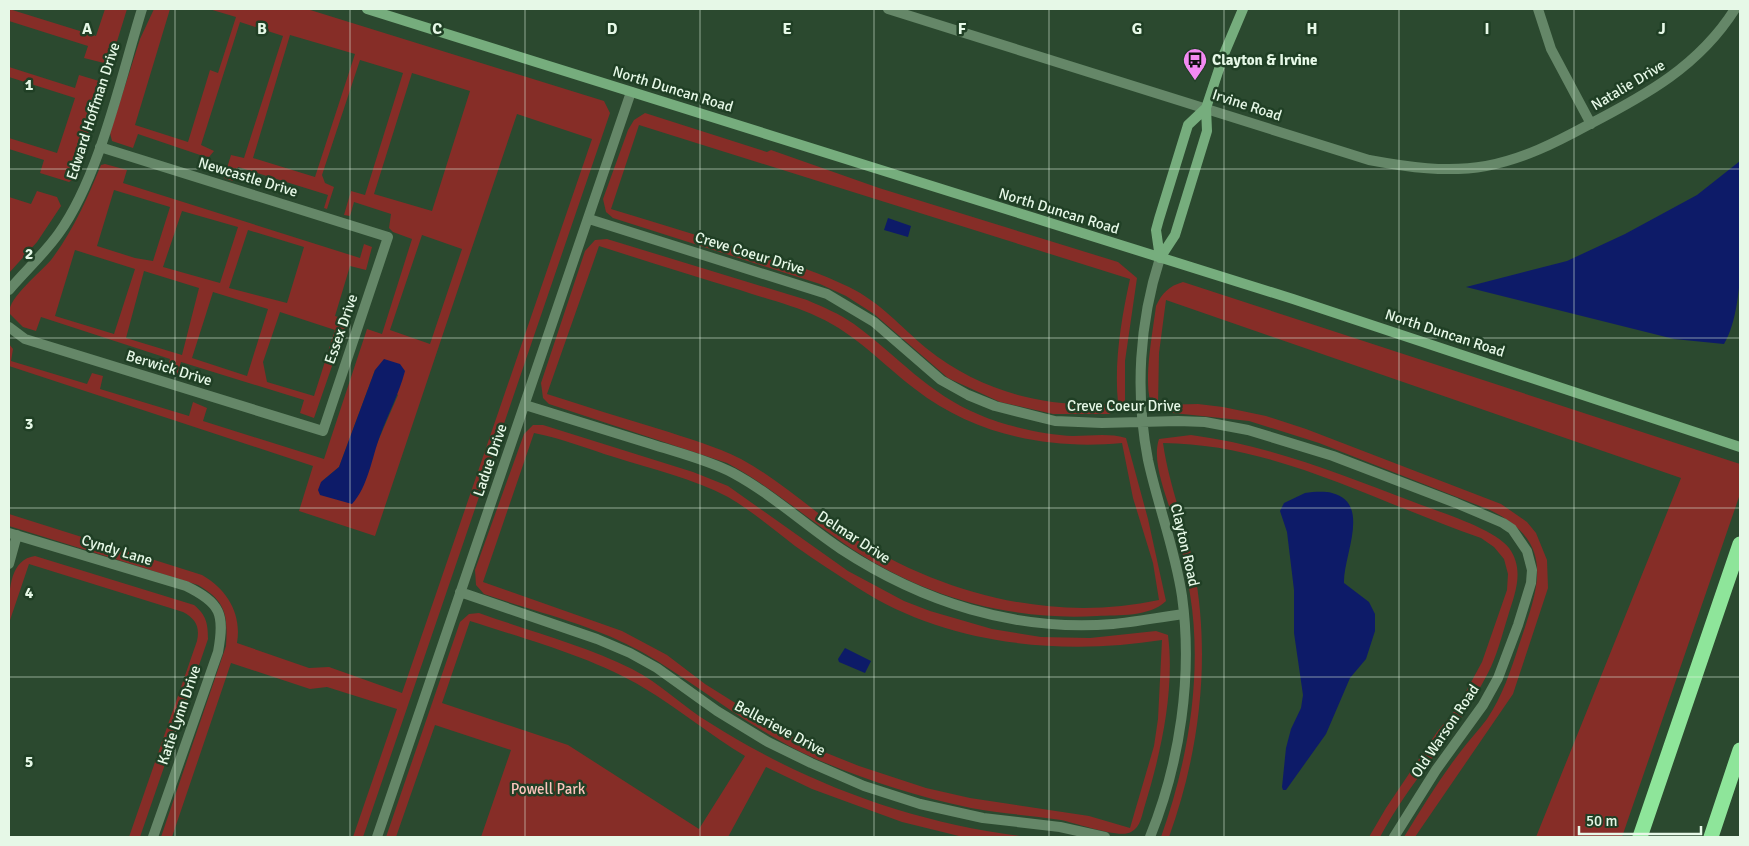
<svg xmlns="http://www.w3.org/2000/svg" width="1749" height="846" viewBox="0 0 1749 846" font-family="Signika,sans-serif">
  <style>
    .green { fill: #862d27; fill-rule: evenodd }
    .water { fill: #0d1b68 }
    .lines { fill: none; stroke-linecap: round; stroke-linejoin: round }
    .street { stroke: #658768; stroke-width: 10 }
    .secondary { stroke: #76ad7d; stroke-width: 10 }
    .highway { stroke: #8ee59a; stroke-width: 15 }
    .grid { fill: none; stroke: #e6f8e7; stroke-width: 1; stroke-opacity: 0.55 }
    .labels { text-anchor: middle; stroke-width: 5; stroke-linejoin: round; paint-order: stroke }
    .poi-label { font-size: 15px; font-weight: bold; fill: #e6f8e7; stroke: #203f25; text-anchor: start }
    .street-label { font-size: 15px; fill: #e6f8e7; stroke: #203f25 }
    .park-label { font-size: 15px; fill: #fcc4bc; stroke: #203f25 }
    .grid-label { font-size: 16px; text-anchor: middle; font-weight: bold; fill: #e6f8e7; stroke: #203f25; stroke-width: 5; stroke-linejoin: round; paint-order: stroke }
  </style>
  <rect width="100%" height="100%" fill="#2b492f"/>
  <path class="green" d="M9,9L96,36L105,9H127L111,61L108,64L84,58L88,46L9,21Z
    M154,9H170L135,125L188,142L210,70L218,73L236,17L209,9H307L604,101L610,113L363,837H353L397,709L327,687L310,689L231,663L172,837H161L226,646C228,615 226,601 198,585L9,526V514L202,575C227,589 242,614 237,643L309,668L329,667L402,693L592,139L517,114L375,536L299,511L313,466L9,366V344L13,349L11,361L87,384L92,373L103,376L100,389L189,416L193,402L207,408L203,421L324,459L367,329L382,334L412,239L393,232L389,228L391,214L354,202L350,216L344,215L351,191L365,195L403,73L360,60L322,175L325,183L334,187L327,209L324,208L328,195L238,167L233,181L224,178L231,155L244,158L283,36L240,22L201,145L214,151L209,157L203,156L138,134L133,148L112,141L110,133L140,39ZM290,35L355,54L315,177L253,158ZM412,73L470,91L432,211L374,194ZM422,235L462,249L430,344L390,330ZM375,370L398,395L375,448L321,482L339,467Z
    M9,67L75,88L79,75L99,81L102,86L78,168L74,179L69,182L40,173L44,160L9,149V138L57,153L75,98L9,77Z
    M645,113L767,152L771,150L879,188L1118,262L1137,278L1125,361V400L1122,407L1109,414H1053L1000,402L948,378L874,314L846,296L820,284L613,218L606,212L603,199L628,130L634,120ZM639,125L1130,279C1121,320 1114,362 1118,403C1048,409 982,393 926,348C901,327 880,302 849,287C814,270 776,259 738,248C696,235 654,222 611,209Z
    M105,164L127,170L123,183L360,258L364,244L372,247L366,270L350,266L335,316L348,320L314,418L300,413L304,400L181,362L177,375L166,372L170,359L41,317L36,331L23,327L9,313C9,297 40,273 51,260C73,231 87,199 101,165ZM114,190L170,207L153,261L135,258L97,246ZM182,211L238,227L220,283L163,267ZM248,230L304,247L287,303L229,288ZM75,250L135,269L114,334L55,316ZM144,271L199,288L182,355L126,338ZM213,292L268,309L247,376L192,358ZM280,312L335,330L314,396L267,382L263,362Z
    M37,191L57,197L61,206L37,242L9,273V197L31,204Z
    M607,239L807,300C823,307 840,314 854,324C899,357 927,393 980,415C1005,426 1046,435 1073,436C1092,436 1108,433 1126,438L1148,519L1166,601C1150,617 1118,615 1097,616C1010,621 925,597 852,549C810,521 772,487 727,463L549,404L543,398L541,383L585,251L595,240ZM599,246C646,261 693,276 740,290C766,299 793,305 818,317C856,334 882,364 915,389C974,435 1048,450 1122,443L1133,498L1153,563L1159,600C1051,623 941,594 849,535C812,511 780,480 741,459C715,446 687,438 659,429C622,418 585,406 547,394Z
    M1183,282L1740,464V494L1622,837H1536L1681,478L1166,300L1159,353L1158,405L1198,404L1223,407L1266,416L1306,429L1501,504L1527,522L1536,533L1547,560L1548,588L1513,694L1415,837H1404C1422,808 1440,778 1461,751C1469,740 1479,730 1487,719C1502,697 1511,670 1519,645C1538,588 1558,543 1490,510L1319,443L1249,421L1164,412C1158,409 1152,407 1150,400C1144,376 1153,331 1156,306C1162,293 1169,286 1183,282Z
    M533,425H543L693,472L728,486L848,571L904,601L930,611L992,629L1041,637L1090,638L1156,631L1168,635C1175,689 1161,753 1145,805C1142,814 1141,827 1131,832C1120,839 1076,823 1061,820C1031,815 1001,814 971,808C918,797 866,780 816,759C752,731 701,686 642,652C594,625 536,612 484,594L476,585L475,570L524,434ZM534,433C561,438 588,449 614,457C652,469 692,478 728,497C752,511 773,529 795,546C816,561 837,574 858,588C946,645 1061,656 1162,640L1158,719L1154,746L1130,828L1089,816L970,798L926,788L859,766L824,752L772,726L705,684L667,655L622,631L483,582Z
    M1191,435C1268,445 1338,473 1411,501C1436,511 1494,528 1509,548C1525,570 1515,593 1508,616C1502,635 1497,656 1488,673C1458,732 1411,779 1380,837H1369L1386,808L1437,732L1457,708L1482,662L1507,590L1508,574L1504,559L1494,547L1481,538C1376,502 1276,444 1163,443C1169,486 1186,526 1194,568C1211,658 1200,751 1169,837H1161C1188,762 1203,674 1190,594C1187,574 1183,554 1178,535C1172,508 1150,465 1159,439Z
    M35,556L194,605C206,615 208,623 208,639L140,837H129L197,641C200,627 196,619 183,612L29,564L9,623C9,601 6,560 35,556Z
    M479,613C529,631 584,645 632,669C660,683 683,707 710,723C806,784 915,824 1028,837H963L902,822L812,789L766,767L728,837H481L511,750L435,725L396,837H386L460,622L469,614ZM470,621C525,639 595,658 644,688C679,709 710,735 745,756L699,829L568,745L442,703Z"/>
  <path class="water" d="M1740,161C1740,209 1748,304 1724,344L1674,339L1466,287L1567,261L1625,234L1697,195Z
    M888,218L911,226L908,237L884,230Z
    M384,359L400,364L405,371C399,394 388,414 380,436C372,457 368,487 352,504L320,495L318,490L321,482L339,467L375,370Z
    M1305,493C1313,492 1324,491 1332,493C1372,503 1343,556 1344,583L1369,602L1375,614V631L1366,659L1350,678L1326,734L1286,790H1283L1282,787L1286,748L1291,729L1301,708L1303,695L1294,633V590L1287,532L1280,511L1284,503Z
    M845,648L871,661L865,673L839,662L838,659Z"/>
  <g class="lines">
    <path class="street" d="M888,9L1369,160C1407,167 1447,173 1486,166C1523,159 1555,143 1588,125C1646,95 1699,66 1735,9
      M1538,9L1551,49L1591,124
      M589,219L827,294L874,322L941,380L968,395L995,406L1055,421L1102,423L1178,421L1205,422L1248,430L1333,456L1456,503L1503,523L1512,529L1527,551L1532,570L1531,583L1518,625L1498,678L1483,705L1436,770L1394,837
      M9,290C25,271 45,253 59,233C100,176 121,76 142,9
      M9,327L25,339L323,431L388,237L100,147
      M525,405C567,418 609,431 651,444C679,453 708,460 733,473C772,494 805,525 841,549C922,602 1015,632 1113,624C1136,622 1160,617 1184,614
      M9,533L186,586C221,603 225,614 218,652L153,837
      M9,564L17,535
      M460,592L597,639L630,653L657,668L717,711L768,742L811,763L864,786L920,804L983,818L1060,827L1105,837
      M377,837L631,92
      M1150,837C1180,763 1193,676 1182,596C1175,549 1158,506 1148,460C1135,393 1139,323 1160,258"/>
    <path class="secondary" d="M367,9L1293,299L1740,447
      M1160,258L1175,235L1207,131L1206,108L1224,54L1243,9
      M1160,258L1156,230L1159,219L1188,125L1206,108"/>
    <path class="highway" d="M1640,837L1740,544
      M1711,837L1740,750"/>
  </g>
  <path class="grid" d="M175,9V837M350,9V837M525,9V837M700,9V837M874,9V837M1049,9V837M1224,9V837M1399,9V837M1574,9V837M9,169H1740M9,338H1740M9,508H1740M9,677H1740"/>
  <defs>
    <g id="bus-pin" transform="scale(1.25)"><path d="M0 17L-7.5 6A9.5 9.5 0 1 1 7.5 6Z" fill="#f38af2" stroke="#203f25"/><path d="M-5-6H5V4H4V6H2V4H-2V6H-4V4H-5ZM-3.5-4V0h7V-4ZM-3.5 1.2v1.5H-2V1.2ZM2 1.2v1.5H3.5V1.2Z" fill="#111"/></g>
  </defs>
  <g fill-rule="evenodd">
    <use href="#bus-pin" x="1195" y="60"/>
  </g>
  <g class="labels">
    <g class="poi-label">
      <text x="1212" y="65">Clayton &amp; Irvine</text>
    </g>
    <g class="street-label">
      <text transform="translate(1628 85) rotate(-31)" y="5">Natalie Drive</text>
      <text transform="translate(673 89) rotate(17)" y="5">North Duncan Road</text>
      <text transform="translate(1247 105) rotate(18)" y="5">Irvine Road</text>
      <text transform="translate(93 111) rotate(-72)" y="5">Edward Hoffman Drive</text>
      <text transform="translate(248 177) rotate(17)" y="5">Newcastle Drive</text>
      <text transform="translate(1059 211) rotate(17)" y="5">North Duncan Road</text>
      <text transform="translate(750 253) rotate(17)" y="5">Creve Coeur Drive</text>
      <text transform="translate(341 329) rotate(-71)" y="5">Essex Drive</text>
      <text transform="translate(1445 333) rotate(18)" y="5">North Duncan Road</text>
      <text transform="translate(169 368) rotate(17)" y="5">Berwick Drive</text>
      <text x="1124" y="411">Creve Coeur Drive</text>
      <text transform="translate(490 460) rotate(-71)" y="5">Ladue Drive</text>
      <text transform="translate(854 537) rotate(33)" y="5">Delmar Drive</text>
      <text transform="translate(1185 545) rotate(77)" y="5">Clayton Road</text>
      <text transform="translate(117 550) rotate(17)" y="5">Cyndy Lane</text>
      <text transform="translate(179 715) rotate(-71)" y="5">Katie Lynn Drive</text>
      <text transform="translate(780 728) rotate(28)" y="5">Bellerieve Drive</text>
      <text transform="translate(1445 731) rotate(-56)" y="5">Old Warson Road</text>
    </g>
    <g class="park-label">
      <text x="548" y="794">Powell Park</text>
    </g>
  </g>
  <g class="grid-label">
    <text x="87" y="34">A</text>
    <text x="262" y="34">B</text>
    <text x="437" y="34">C</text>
    <text x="612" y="34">D</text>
    <text x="787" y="34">E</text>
    <text x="962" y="34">F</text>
    <text x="1137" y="34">G</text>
    <text x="1312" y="34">H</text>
    <text x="1487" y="34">I</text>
    <text x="1662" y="34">J</text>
    <text x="29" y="90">1</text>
    <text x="29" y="259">2</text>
    <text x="29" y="429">3</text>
    <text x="29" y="598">4</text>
    <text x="29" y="767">5</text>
  </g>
  <rect width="1749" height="846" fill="none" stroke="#e6f8e7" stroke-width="20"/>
  <path d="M1579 826v8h122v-8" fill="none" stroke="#e6f8e7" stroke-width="2.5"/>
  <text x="1586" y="826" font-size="15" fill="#e6f8e7" stroke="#203f25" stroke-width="4" paint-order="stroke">50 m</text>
</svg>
